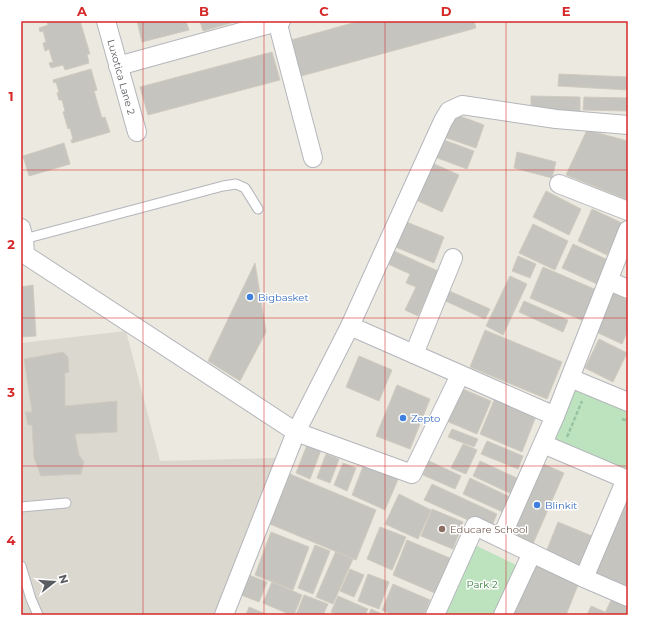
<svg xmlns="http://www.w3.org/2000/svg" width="649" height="636" viewBox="0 0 649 636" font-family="Montserrat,sans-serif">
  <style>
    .education { fill: #dbd8cf }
    .green { fill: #bde3be }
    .building { fill: #c6c4be; stroke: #d0cbbf }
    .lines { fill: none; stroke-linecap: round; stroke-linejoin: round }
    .lane-casing { stroke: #b3b6bb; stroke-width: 11 }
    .street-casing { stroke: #b3b6bb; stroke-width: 20 }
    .path { stroke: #97c3a5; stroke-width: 2.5; stroke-dasharray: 4 2; stroke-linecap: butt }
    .lane { stroke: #fff; stroke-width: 9 }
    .street { stroke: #fff; stroke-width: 18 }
    .grid { fill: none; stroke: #d62828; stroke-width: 1; stroke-opacity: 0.55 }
    .shop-dot { fill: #3f7fe0; stroke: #fff; stroke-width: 1.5 }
    .education-dot { fill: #8d6e63; stroke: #fff; stroke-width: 1.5 }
    .labels { text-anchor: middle; stroke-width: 3; stroke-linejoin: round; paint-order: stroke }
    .street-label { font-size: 10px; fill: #595c61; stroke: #fff }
    .shop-label { font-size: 10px; fill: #366cbe; stroke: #fff; text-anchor: start }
    .education-label { font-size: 10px; fill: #785e54; stroke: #fff; text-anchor: start }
    .park-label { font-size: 10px; fill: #37813d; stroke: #fff }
    .neatline { fill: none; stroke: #d62828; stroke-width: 1.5 }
    .grid-label { font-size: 13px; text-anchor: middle; font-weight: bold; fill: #d62828 }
  </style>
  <rect width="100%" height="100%" fill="#ece9e0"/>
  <path class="education" d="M126,331L160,461L276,458L218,615H21V343Z"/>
  <path class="green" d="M573,383L628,406V477L546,442Z
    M473,544L518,566L496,615H441Z"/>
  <path class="building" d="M47,21H80L90,54H87L89,63L65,70L63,65L51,68L49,63L53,62L49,49L45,51L43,43L46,42L43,31L40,32L39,28L48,25Z
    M137,21H186L189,30L142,42Z
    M200,21H238L203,31Z
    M360,21H474L476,28L294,78L284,42Z
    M272,52L280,80L148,115L140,87Z
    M91,69L97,90L94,91L102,118L105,117L110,132L72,143L71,140L73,139L70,128L68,129L63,112L65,111L62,100H59L57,93L59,92L56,82L54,83L53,80Z
    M559,74L628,77V90L558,86Z
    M531,96L580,97V113H531Z
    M584,97L628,98V111L583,110Z
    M449,112L484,125L476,148L441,136Z
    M587,130L628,141V200L566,175Z
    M441,139L474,151L467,169L435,157Z
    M64,143L70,164L29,176L23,156Z
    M517,152L556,162L552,178L514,168Z
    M430,162L459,175L442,212L414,199Z
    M546,191L581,209L569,235L533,217Z
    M592,209L622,223L607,255L578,241Z
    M404,221L444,237L434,263L393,246Z
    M533,224L568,241L555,270L519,253Z
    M573,244L608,260L597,284L562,268Z
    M394,251L438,271L418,316L405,310L416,287L406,283L410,274L388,264Z
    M518,256L536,264L530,278L512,271Z
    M255,263L266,332L240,381L208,361Z
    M543,267L599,291L586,322L530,298Z
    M510,276L527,284L503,335L486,326Z
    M33,285L36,336L21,337V287Z
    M445,289L490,309L485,319L441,299Z
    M610,292L628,300V330L622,344L594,331Z
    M524,301L568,320L563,332L519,312Z
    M485,330L562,362L547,399L470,367Z
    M599,339L627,353L613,382L585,368Z
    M63,352L68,357L69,372L65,373V406L117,401V432L75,434L79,455L84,462L81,474L41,476L34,458L32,425H28L25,412H32L24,359Z
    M359,356L392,370L379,401L346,387Z
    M397,385L430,399L410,449L376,436Z
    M458,387L491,401L477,434L444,420Z
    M495,398L536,416L522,452L480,434Z
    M452,429L478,439L474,447L448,437Z
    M487,441L523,456L518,469L481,454Z
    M463,444L477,450L466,474L451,468Z
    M307,445L321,450L310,479L296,473Z
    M326,454L339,459L330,483L317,478Z
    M429,461L461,476L455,489L423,475Z
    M480,461L521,480L514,495L473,476Z
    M343,463L356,468L347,491L334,485Z
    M541,463L564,473L532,546L512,537Z
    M364,464L399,477L385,510L352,495Z
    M290,474L376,510L356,560L270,524Z
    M470,478L512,498L505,513L463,494Z
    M432,484L497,514L490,530L424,500Z
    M399,494L431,510L418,539L385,524Z
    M628,495V588L593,572Z
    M432,509L463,522L453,549L421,536Z
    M558,522L592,536L579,567L546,552Z
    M380,527L406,537L392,570L367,559Z
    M271,532L309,547L293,590L255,575Z
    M407,540L452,559L437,594L393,575Z
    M315,545L330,551L313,594L298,588Z
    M336,551L353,559L333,604L316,597Z
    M531,560L580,580L566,615H508Z
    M350,569L364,575L354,597L340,591Z
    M368,574L389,582L379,609L358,601Z
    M249,575L267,582L259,602L241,595Z
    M272,582L302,595L294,615H291L263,603Z
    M393,584L430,600L424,615H393L382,610Z
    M614,594L628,601V615H609L605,613Z
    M304,595L328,604L323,615H296Z
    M338,596L368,609L365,615H337L331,612Z
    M591,606L605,612L604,615H587Z
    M249,607L268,615H246Z
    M371,609L384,615H369Z"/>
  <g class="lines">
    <g class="lane-casing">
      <path id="lane" d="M24,239L223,186L236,184L245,188L258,209
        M21,507L66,503
        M21,566L31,599L38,615"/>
    </g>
    <g class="street-casing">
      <g id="street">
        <path id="s1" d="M106,21L137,132"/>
        <path d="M277,21L313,158"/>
        <path d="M118,66L281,21"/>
        <path d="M559,184L628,211"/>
        <path d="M21,228L24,239L25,254"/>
        <path d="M21,252L296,432L412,474L460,375"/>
        <path d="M609,281L628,289"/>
        <path d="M350,326L555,416"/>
        <path d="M414,354L453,258"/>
        <path d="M570,378L628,402"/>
        <path d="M543,444L628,480"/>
        <path d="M501,538L555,416L628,230"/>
        <path d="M584,578L626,479"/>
        <path d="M224,615L296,432L350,326L443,121L449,111L462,105L556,119L628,125"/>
        <path d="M435,615L475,526L584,578L628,597"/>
        <path d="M503,615L532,553"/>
      </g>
    </g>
    <path class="path" d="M622,419L628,421
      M567,437L582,401"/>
    <use href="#lane" class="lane"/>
    <use href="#street" class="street"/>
  </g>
  <path class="grid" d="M143,21V615M264,21V615M385,21V615M506,21V615M21,170H628M21,318H628M21,466H628"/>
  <g class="shop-dot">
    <circle cx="250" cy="297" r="4"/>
    <circle cx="403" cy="418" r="4"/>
    <circle cx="537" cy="505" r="4"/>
  </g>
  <circle class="education-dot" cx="442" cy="529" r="4"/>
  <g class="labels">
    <g class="street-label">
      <text dy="4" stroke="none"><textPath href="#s1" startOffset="58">Luxotica Lane 2</textPath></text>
    </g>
    <g class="shop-label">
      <text x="258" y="301">Bigbasket</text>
      <text x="411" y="422">Zepto</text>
      <text x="545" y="509">Blinkit</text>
    </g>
    <g class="education-label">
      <text x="450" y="533">Educare School</text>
    </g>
    <g class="park-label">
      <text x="482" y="588">Park 2</text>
    </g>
  </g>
  <rect width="649" height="636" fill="none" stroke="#ffffff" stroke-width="44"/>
  <g transform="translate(54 582) rotate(73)" stroke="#ffffff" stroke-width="3" paint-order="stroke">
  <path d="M0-3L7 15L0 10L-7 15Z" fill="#595c61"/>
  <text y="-6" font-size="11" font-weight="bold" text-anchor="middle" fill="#595c61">N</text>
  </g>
  <rect x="22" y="22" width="605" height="592" class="neatline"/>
  <g class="grid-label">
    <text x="82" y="16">A</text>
    <text x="204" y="16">B</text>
    <text x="324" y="16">C</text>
    <text x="446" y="16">D</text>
    <text x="566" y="16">E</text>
    <text x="11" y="101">1</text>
    <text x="11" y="249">2</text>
    <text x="11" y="397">3</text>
    <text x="11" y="545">4</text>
  </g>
</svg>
